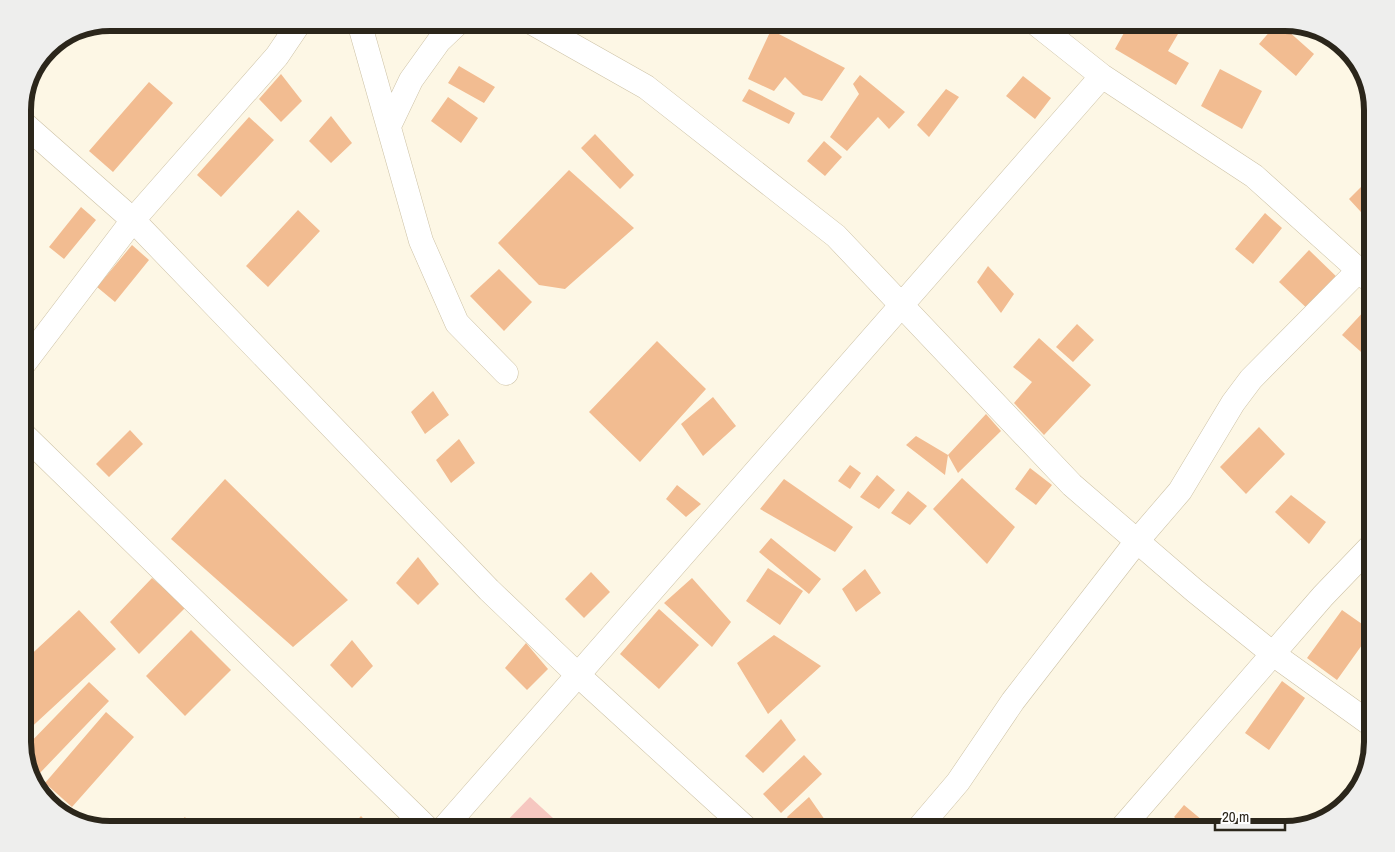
<svg xmlns="http://www.w3.org/2000/svg" width="1395" height="852" viewBox="0 0 1395 852" font-family="'Archivo Narrow',sans-serif">
  <style>
    .green { fill: #f6c7c0 }
    .building { fill: #f2bc91 }
    .lines { fill: none; stroke-linecap: round; stroke-linejoin: round }
    .minor-casing { stroke: #cdc2a6; stroke-width: 25 }
    .minor { stroke: #fff; stroke-width: 24 }
    .rim { fill: none; stroke: #2b261b; stroke-width: 6 }
  </style>
  <rect width="100%" height="100%" fill="#fdf7e5"/>
  <path class="green" d="M530,797L565,829H499Z"/>
  <path class="building" d="M1130,22H1185L1168,51L1189,63L1176,85L1115,49Z
    M1278,22L1314,54L1296,76L1259,44Z
    M81,28L35,77L48,48L77,29Z
    M771,30L845,68L822,101L803,95L785,77L774,91L748,79Z
    M459,66L495,87L484,103L448,83Z
    M1220,69L1262,91L1242,129L1201,106Z
    M281,74L302,101L281,122L259,99Z
    M860,75L905,112L889,129L878,117L847,151L830,137L859,94L853,84Z
    M1023,76L1051,98L1035,119L1006,96Z
    M149,82L173,103L113,172L89,151Z
    M749,89L795,113L789,124L742,101Z
    M946,89L959,97L929,137L917,125Z
    M448,97L478,118L461,143L431,121Z
    M331,116L352,143L331,163L309,141Z
    M249,117L274,140L221,197L197,175Z
    M595,134L634,175L620,189L581,148Z
    M824,141L842,157L825,176L807,161Z
    M569,170L634,228L565,289L539,285L498,243Z
    M1372,176V224L1349,199Z
    M81,207L96,220L64,259L49,247Z
    M298,210L320,231L268,287L246,266Z
    M1265,213L1282,228L1253,264L1235,249Z
    M132,245L149,260L115,302L97,287Z
    M1309,250L1341,281L1312,313L1279,282Z
    M988,266L1014,294L1001,313L977,282Z
    M499,269L532,302L504,331L470,296Z
    M1366,309L1372,315V355L1369,359L1342,335Z
    M1077,324L1094,340L1073,362L1056,347Z
    M1039,338L1091,385L1044,435L1014,403L1032,382L1013,367Z
    M657,341L706,389L640,462L589,412Z
    M433,391L449,415L425,434L411,412Z
    M713,397L736,426L703,456L681,424Z
    M986,414L1001,431L958,473L948,455Z
    M1259,427L1285,454L1246,494L1220,467Z
    M130,430L143,444L109,477L96,464Z
    M916,436L948,455L945,475L906,445Z
    M459,439L475,463L451,483L436,460Z
    M850,465L861,473L850,489L838,481Z
    M1030,468L1052,485L1036,505L1015,489Z
    M23,475L33,487L23,499Z
    M877,475L895,490L879,509L860,497Z
    M962,478L1015,527L987,564L933,509Z
    M225,479L348,600L293,647L171,539Z
    M784,479L853,527L835,552L760,509Z
    M677,485L701,504L686,517L666,499Z
    M908,491L927,506L910,525L891,513Z
    M1291,495L1326,522L1309,544L1275,512Z
    M771,538L821,579L809,594L759,552Z
    M418,557L439,584L418,605L396,583Z
    M768,568L803,591L780,625L746,601Z
    M865,569L881,593L856,612L842,589Z
    M591,572L610,592L584,618L565,599Z
    M152,578L186,607L139,654L110,622Z
    M692,578L731,622L712,647L664,603Z
    M1372,605V619L1366,614Z
    M659,609L699,645L659,689L620,654Z
    M79,610L116,649L24,734L23,662Z
    M1342,610L1372,631L1337,680L1307,658Z
    M191,630L231,670L185,716L146,676Z
    M774,635L821,666L768,714L737,663Z
    M352,640L373,666L352,688L330,665Z
    M526,643L548,669L527,690L505,668Z
    M1282,681L1305,698L1269,750L1245,733Z
    M89,682L109,701L39,774L27,762L23,750Z
    M106,712L134,737L72,807L45,783Z
    M781,719L796,740L763,773L745,756Z
    M804,755L822,774L781,813L763,794Z
    M809,797L825,820L813,829H794L787,817Z
    M1184,805L1202,820L1194,829H1189L1174,817Z
    M361,816L373,829H349Z
    M185,817L193,829H171Z"/>
  <g class="lines">
    <g class="minor-casing">
      <path id="minor" d="M359,22L421,241L457,323L506,373
        M531,22L646,87L836,236L1072,485L1195,591L1273,654L1372,725
        M1034,22L1102,76L1254,176L1372,282
        M23,123L133,220L489,590L578,675L747,829
        M389,126L411,80L439,41L459,22
        M23,365L133,220L277,56L300,22
        M23,434L428,829
        M443,829L1102,76
        M918,829L958,782L1013,701L1137,541L1180,491L1233,403L1251,379L1359,270
        M1121,829L1323,596L1372,545"/>
    </g>
    <use href="#minor" class="minor"/>
  </g>
  <path d="M0 0H1395V852H0ZM110 31H1285A79 79 0 0 1 1364 110V742A79 79 0 0 1 1285 821H110A79 79 0 0 1 31 742V110A79 79 0 0 1 110 31Z" fill="#eeeeed" fill-rule="evenodd"/>
  <path class="rim" d="M110 31H1285A79 79 0 0 1 1364 110V742A79 79 0 0 1 1285 821H110A79 79 0 0 1 31 742V110A79 79 0 0 1 110 31Z"/>
  <path d="M1215 822v8h70v-8" fill="none" stroke="#2b261b" stroke-width="2.5"/>
  <text x="1222" y="822" font-size="15" fill="#2b261b" stroke="#ffffff" stroke-width="4" paint-order="stroke">20 m</text>
</svg>
